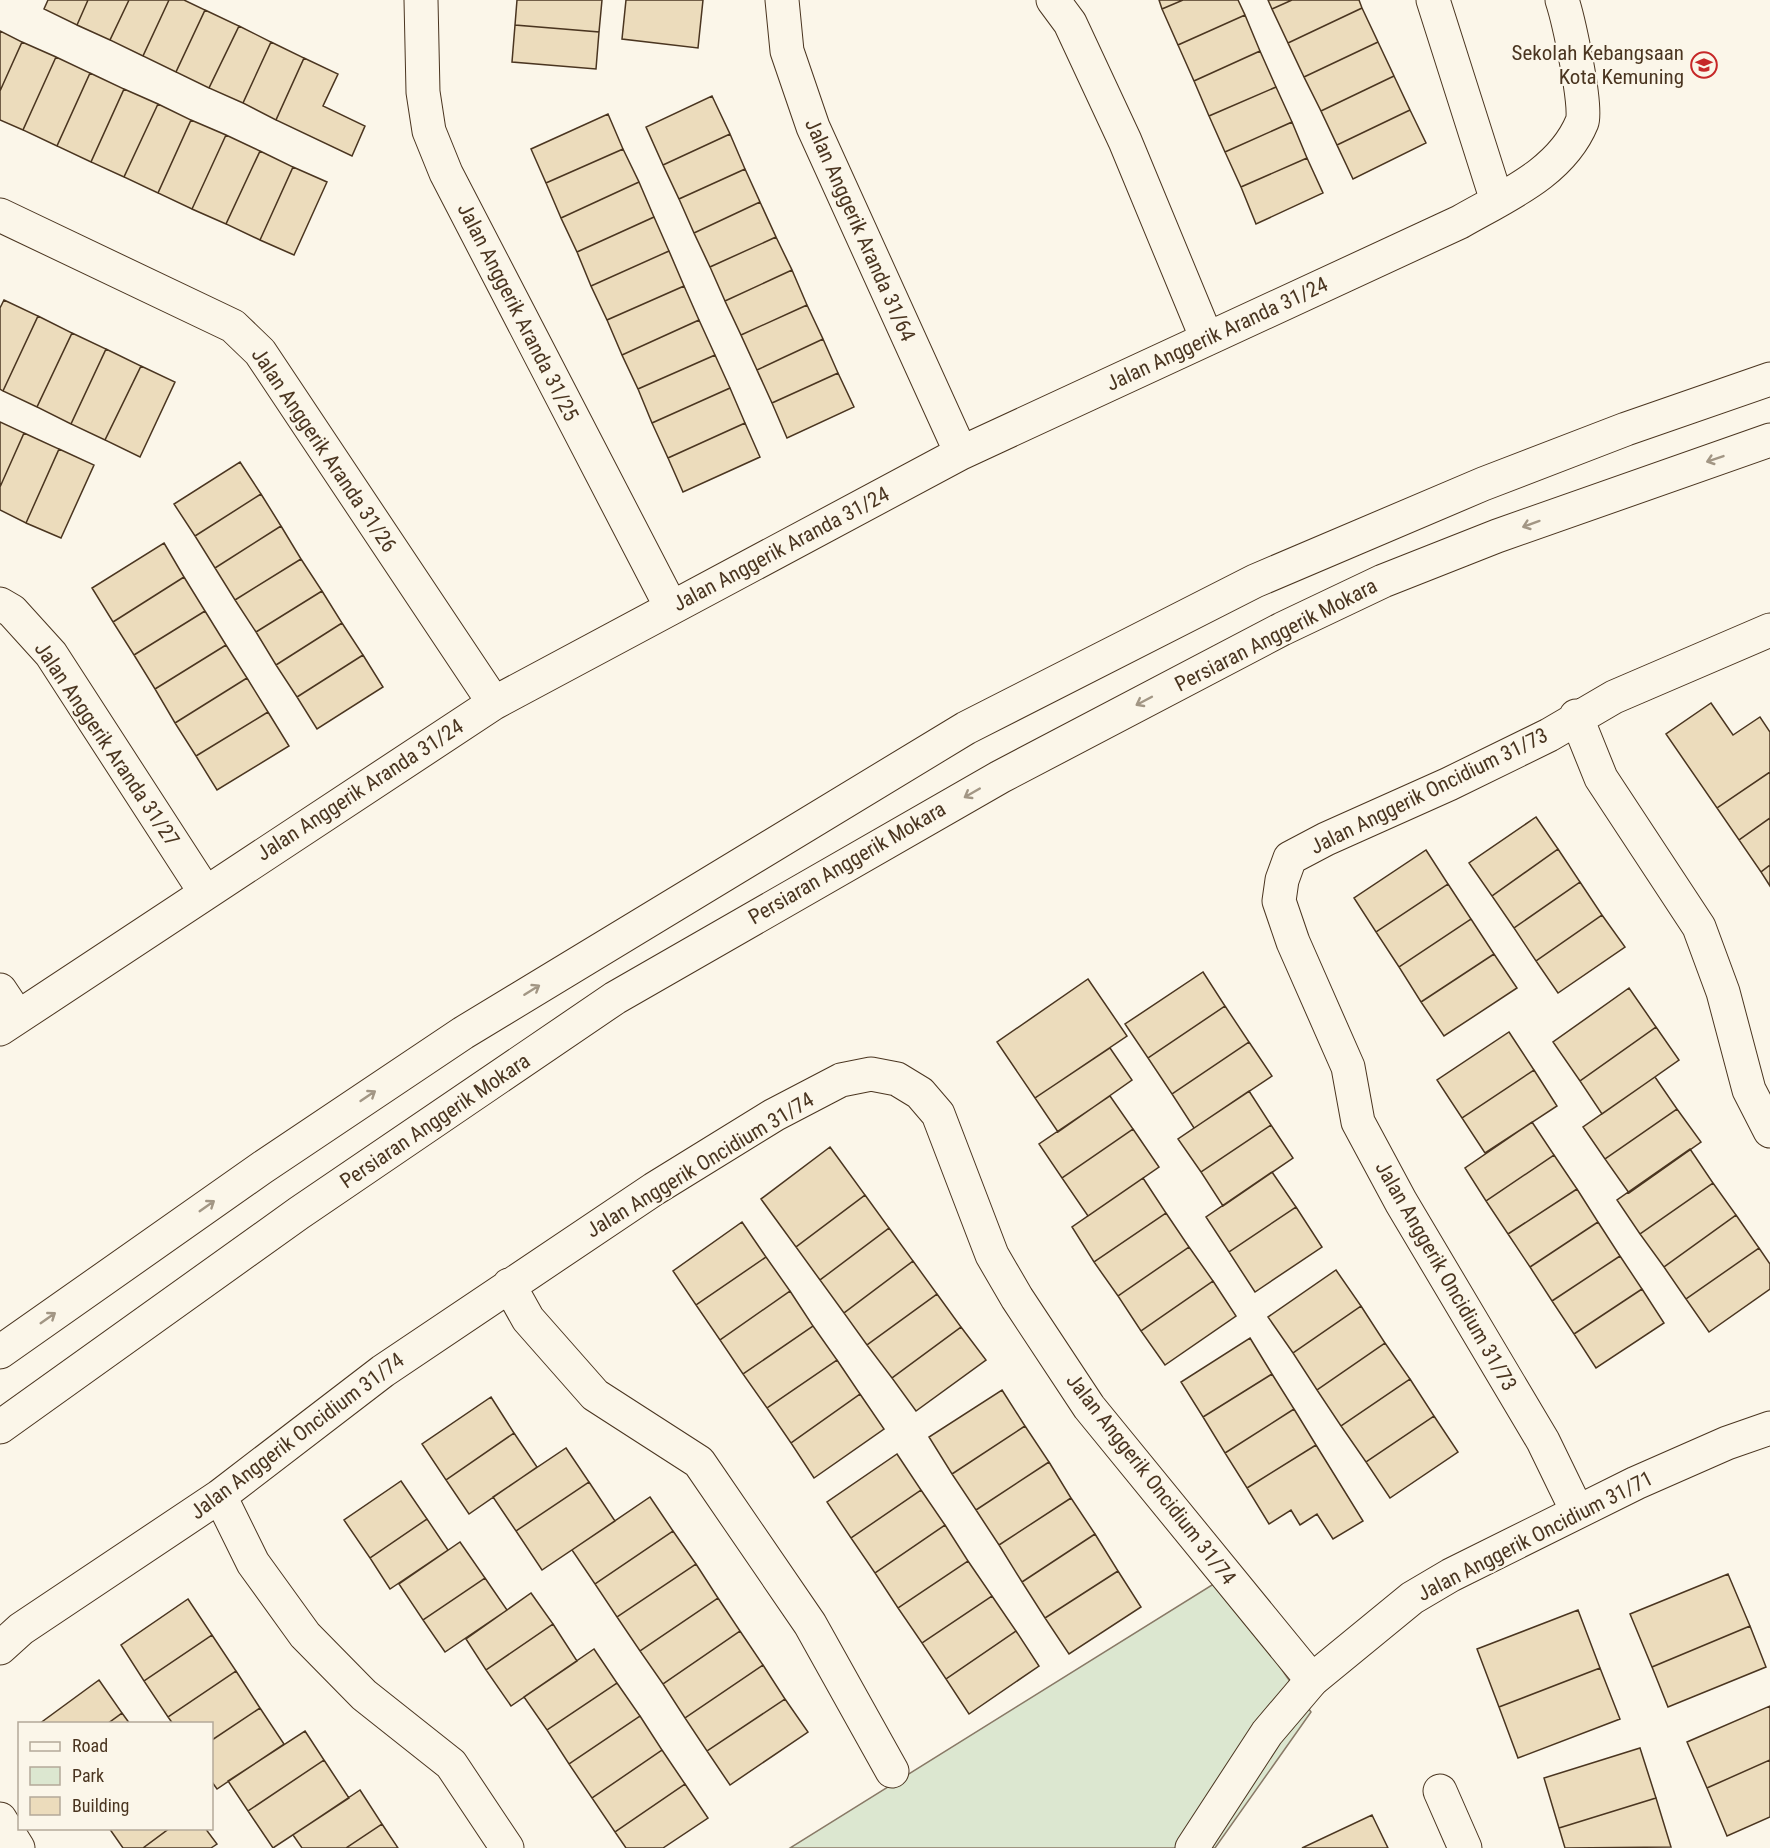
<svg xmlns="http://www.w3.org/2000/svg" width="1770" height="1848" viewBox="0 0 1770 1848" font-family="'Roboto Condensed',sans-serif">
  <style>
    .green { fill: #dce7d0; stroke: #887966; stroke-width: 1.5 }
    .building { fill: #ecdcbc; stroke: #4a3520; stroke-width: 1.5 }
    .lines { fill: none; stroke-linecap: round; stroke-linejoin: round }
    .minor-casing { stroke: #4a3520; stroke-width: 35 }
    .tertiary-casing { stroke: #4a3520; stroke-width: 35 }
    .primary-casing { stroke: #4a3520; stroke-width: 35 }
    .minor { stroke: #fbf6e9; stroke-width: 33 }
    .tertiary { stroke: #fbf6e9; stroke-width: 33 }
    .primary { stroke: #fbf6e9; stroke-width: 33 }
    .oneway { stroke: #a29684 }
    .labels { text-anchor: middle; stroke-width: 4.5; stroke-linejoin: round; paint-order: stroke }
    .poi-label { font-size: 21px; fill: #4a3520; stroke: #fbf6e9; text-anchor: end }
    .street-label { font-size: 21px; fill: #4a3520; stroke: #fbf6e9 }
  </style>
  <rect width="100%" height="100%" fill="#fbf6e9"/>
  <path class="green" d="M1220,1580L1311,1712L1215,1848H790Z"/>
  <path class="building" d="M48,0H88L77,25L44,9Z
    M88,0H129L110,40L77,25Z
    M129,0H169L143,56L110,40Z
    M169,0H184L205,10L176,72L143,56Z
    M517,0H602L599,32L515,25Z
    M626,0H703L698,48L622,39Z
    M1159,0H1183L1162,9Z
    M1183,0H1238L1245,15L1178,45L1162,9Z
    M1268,0H1292L1272,9Z
    M1292,0H1359L1362,8L1288,43L1272,9Z
    M1362,8L1378,42L1304,77L1288,43Z
    M205,10L239,26L209,88L176,72Z
    M1245,15L1260,51L1194,81L1178,45Z
    M515,25L599,32L596,69L512,62Z
    M239,26L271,42L243,103L209,88Z
    M0,31L22,42L0,91Z
    M22,42L56,57L23,130L0,120V91Z
    M271,42L304,58L276,120L243,103Z
    M1378,42L1394,76L1321,111L1304,77Z
    M1260,51L1276,87L1209,116L1194,81Z
    M56,57L90,73L57,146L23,130Z
    M304,58L338,74L323,106L365,126L352,156L276,120Z
    M90,73L124,89L91,162L57,146Z
    M1394,76L1410,110L1337,145L1321,111Z
    M1276,87L1292,122L1225,152L1209,116Z
    M124,89L158,104L124,177L91,162Z
    M712,96L730,134L663,165L646,127Z
    M158,104L191,120L158,193L124,177Z
    M1410,110L1426,143L1353,179L1337,145Z
    M608,114L623,149L546,183L531,149Z
    M191,120L226,135L192,209L158,193Z
    M1292,122L1307,158L1241,187L1225,152Z
    M730,134L745,169L679,199L663,165Z
    M226,135L260,151L226,224L192,209Z
    M623,149L639,182L561,218L546,183Z
    M260,151L293,167L260,240L226,224Z
    M1307,158L1323,193L1256,224L1241,187Z
    M293,167L327,182L294,255L260,240Z
    M745,169L760,202L694,233L679,199Z
    M639,182L654,217L577,252L561,218Z
    M760,202L776,237L710,267L694,233Z
    M654,217L669,251L591,286L577,252Z
    M776,237L792,270L725,301L710,267Z
    M669,251L684,286L607,320L591,286Z
    M792,270L807,305L741,335L725,301Z
    M684,286L699,320L622,355L607,320Z
    M4,300L38,316L3,391L0,389V308Z
    M807,305L823,339L757,370L741,335Z
    M38,316L72,333L37,407L3,391Z
    M699,320L715,355L638,389L622,355Z
    M72,333L106,349L71,424L37,407Z
    M823,339L838,373L772,403L757,370Z
    M106,349L141,366L105,440L71,424Z
    M715,355L730,388L652,423L638,389Z
    M141,366L175,382L140,457L105,440Z
    M838,373L854,407L787,438L772,403Z
    M730,388L745,423L668,458L652,423Z
    M0,422L24,433L0,487Z
    M745,423L760,457L683,492L668,458Z
    M24,433L59,449L26,523L0,510V487Z
    M59,449L94,465L61,538L26,523Z
    M240,462L261,494L195,536L174,504Z
    M261,494L281,526L215,568L195,536Z
    M281,526L301,559L235,600L215,568Z
    M164,543L184,577L113,622L92,588Z
    M301,559L322,591L256,632L235,600Z
    M184,577L205,611L134,655L113,622Z
    M322,591L342,623L276,665L256,632Z
    M205,611L226,645L155,689L134,655Z
    M342,623L363,655L297,697L276,665Z
    M226,645L247,678L175,723L155,689Z
    M363,655L383,687L317,729L297,697Z
    M247,678L268,712L196,756L175,723Z
    M1711,703L1733,735L1760,717L1770,732V772L1717,808L1666,734Z
    M268,712L289,746L217,790L196,756Z
    M1770,772V818L1739,840L1717,808Z
    M1536,817L1558,849L1492,896L1469,863Z
    M1770,818V865L1761,872L1739,840Z
    M1558,849L1580,882L1514,928L1492,896Z
    M1426,850L1448,884L1376,932L1354,898Z
    M1770,865V886L1761,872Z
    M1580,882L1602,915L1536,961L1514,928Z
    M1448,884L1471,919L1399,967L1376,932Z
    M1602,915L1625,947L1558,993L1536,961Z
    M1471,919L1494,954L1421,1002L1399,967Z
    M1494,954L1517,988L1444,1036L1421,1002Z
    M1203,972L1225,1006L1148,1058L1125,1024Z
    M1088,979L1127,1036L1035,1098L997,1042Z
    M1629,988L1656,1027L1580,1081L1553,1042Z
    M1225,1006L1249,1042L1172,1094L1148,1058Z
    M1656,1027L1679,1060L1602,1114L1580,1081Z
    M1509,1032L1534,1070L1462,1118L1437,1080Z
    M1249,1042L1272,1076L1194,1128L1172,1094Z
    M1110,1048L1132,1080L1058,1132L1035,1098Z
    M1534,1070L1557,1106L1485,1153L1462,1118Z
    M1655,1077L1677,1109L1605,1159L1583,1127Z
    M1249,1091L1271,1125L1201,1172L1178,1139Z
    M1110,1096L1133,1129L1062,1178L1039,1144Z
    M1677,1109L1701,1142L1629,1193L1605,1159Z
    M1532,1122L1554,1155L1486,1201L1465,1168Z
    M1271,1125L1293,1158L1223,1206L1201,1172Z
    M1133,1129L1159,1167L1088,1216L1062,1178Z
    M830,1147L865,1195L796,1247L761,1199Z
    M1690,1149L1713,1183L1640,1234L1617,1200Z
    M1554,1155L1577,1189L1508,1234L1486,1201Z
    M1272,1172L1296,1207L1229,1252L1206,1217Z
    M1143,1178L1166,1213L1094,1262L1072,1227Z
    M1713,1183L1736,1215L1664,1267L1640,1234Z
    M1577,1189L1598,1222L1530,1267L1508,1234Z
    M865,1195L889,1228L820,1280L796,1247Z
    M1296,1207L1322,1247L1255,1292L1229,1252Z
    M1166,1213L1189,1247L1118,1296L1094,1262Z
    M1736,1215L1759,1248L1686,1299L1664,1267Z
    M742,1222L766,1257L696,1305L673,1271Z
    M1598,1222L1620,1256L1552,1301L1530,1267Z
    M889,1228L913,1261L844,1313L820,1280Z
    M1189,1247L1213,1281L1141,1331L1118,1296Z
    M1759,1248L1770,1264V1289L1709,1332L1686,1299Z
    M1620,1256L1642,1289L1574,1334L1552,1301Z
    M766,1257L790,1291L720,1340L696,1305Z
    M913,1261L937,1294L867,1345L844,1313Z
    M1336,1270L1361,1306L1293,1353L1268,1317Z
    M1213,1281L1236,1316L1165,1365L1141,1331Z
    M1642,1289L1664,1323L1596,1368L1574,1334Z
    M790,1291L813,1326L743,1374L720,1340Z
    M937,1294L961,1327L892,1378L867,1345Z
    M1361,1306L1385,1343L1317,1390L1293,1353Z
    M813,1326L837,1360L767,1408L743,1374Z
    M961,1327L986,1360L916,1411L892,1378Z
    M1250,1338L1272,1374L1203,1417L1181,1382Z
    M1385,1343L1410,1379L1341,1426L1317,1390Z
    M837,1360L860,1394L791,1443L767,1408Z
    M1272,1374L1294,1409L1225,1453L1203,1417Z
    M1410,1379L1434,1416L1366,1462L1341,1426Z
    M1002,1390L1025,1426L952,1474L929,1437Z
    M860,1394L884,1429L814,1478L791,1443Z
    M491,1397L514,1433L446,1480L422,1444Z
    M1294,1409L1316,1445L1247,1488L1225,1453Z
    M1434,1416L1458,1452L1390,1498L1366,1462Z
    M1025,1426L1049,1462L976,1510L952,1474Z
    M514,1433L537,1467L469,1514L446,1480Z
    M1316,1445L1363,1521L1333,1539L1317,1514L1300,1525L1291,1510L1269,1524L1247,1488Z
    M566,1448L589,1482L516,1531L493,1497Z
    M897,1454L921,1490L851,1538L827,1502Z
    M1049,1462L1071,1498L999,1545L976,1510Z
    M401,1481L427,1519L370,1558L344,1520Z
    M589,1482L615,1521L542,1570L516,1531Z
    M921,1490L945,1525L875,1573L851,1538Z
    M650,1497L673,1531L595,1584L572,1550Z
    M1071,1498L1095,1534L1022,1582L999,1545Z
    M427,1519L448,1550L390,1589L370,1558Z
    M945,1525L968,1561L898,1608L875,1573Z
    M673,1531L696,1564L617,1617L595,1584Z
    M1095,1534L1118,1571L1045,1618L1022,1582Z
    M460,1542L485,1578L423,1620L399,1584Z
    M968,1561L992,1596L922,1643L898,1608Z
    M696,1564L718,1598L640,1651L617,1617Z
    M1118,1571L1141,1607L1069,1654L1045,1618Z
    M1728,1574L1750,1626L1652,1667L1630,1614Z
    M485,1578L507,1610L445,1652L423,1620Z
    M531,1593L553,1624L486,1670L466,1639Z
    M992,1596L1016,1631L946,1679L922,1643Z
    M718,1598L740,1631L663,1684L640,1651Z
    M188,1599L212,1635L144,1681L121,1645Z
    M1578,1610L1600,1668L1499,1707L1477,1649Z
    M553,1624L577,1661L511,1706L486,1670Z
    M1750,1626L1766,1667L1668,1707L1652,1667Z
    M740,1631L763,1665L685,1718L663,1684Z
    M1016,1631L1039,1666L969,1714L946,1679Z
    M212,1635L236,1671L168,1717L144,1681Z
    M594,1649L617,1683L547,1730L524,1697Z
    M763,1665L785,1699L707,1751L685,1718Z
    M1600,1668L1620,1719L1518,1758L1499,1707Z
    M236,1671L260,1708L212,1740V1724H173L168,1717Z
    M99,1680L122,1713L107,1724H39Z
    M617,1683L640,1716L569,1764L547,1730Z
    M785,1699L808,1732L730,1785L707,1751Z
    M1770,1706V1760L1707,1788L1687,1742Z
    M260,1708L284,1744L217,1789L212,1782V1740Z
    M122,1713L130,1724H107Z
    M640,1716L662,1750L592,1798L569,1764Z
    M305,1731L324,1760L248,1811L228,1781Z
    M1640,1748L1656,1798L1559,1828L1544,1778Z
    M662,1750L685,1784L615,1832L592,1798Z
    M324,1760L349,1798L273,1848L248,1811Z
    M1770,1760V1817L1727,1836L1707,1788Z
    M685,1784L708,1818L663,1848H626L615,1832Z
    M360,1790L382,1824L346,1848H302L293,1835Z
    M1656,1798L1671,1847L1565,1848L1559,1828Z
    M1372,1815L1388,1848H1302Z
    M382,1824L398,1848H346Z
    M109,1828H170L143,1848H123Z
    M170,1828H205L217,1844L211,1848H143Z"/>
  <g class="lines">
    <g class="minor-casing">
      <path id="minor" d="M421,0L423,92L429,131L446,173L671,607
        M782,0L787,51L813,127L961,453
        M1053,0L1070,23L1125,141L1207,339
        M1433,0L1497,201
        M0,215L233,326L260,352L494,703
        M0,604L12,611L51,654L205,892
        M1576,716L1601,778L1699,927L1723,992L1749,1090L1770,1131
        M0,990L18,1017
        M0,1029L494,703L961,453L1460,222C1505,196 1561,173 1582,122C1588,108 1568,18 1562,0
        M509,1285L528,1319L595,1395L699,1462L810,1624L892,1771
        M220,1496L253,1563L305,1635L364,1695L451,1764L507,1848
        M1577,1511L1543,1441L1401,1202L1358,1122L1348,1067L1293,942L1279,901L1282,880L1290,858L1326,839L1449,784L1549,735L1614,697L1770,630
        M0,1648L21,1629L220,1496L383,1371L654,1189L774,1115L841,1080L871,1074L897,1079L920,1093L938,1114L992,1255L1017,1298L1089,1407L1312,1680
        M1440,1791L1465,1848
        M0,1819L18,1848"/>
    </g>
    <g class="tertiary-casing">
      <path id="tertiary" d="M1192,1848L1267,1733L1312,1680L1412,1598L1451,1575L1636,1483L1727,1443L1770,1428"/>
    </g>
    <g class="primary-casing">
      <path id="primary" d="M0,1352L263,1167L463,1033L966,728L1255,581L1483,484L1626,429L1770,379
        M0,1427L299,1213L615,998L1000,777L1282,629L1383,581L1497,536L1770,440"/>
    </g>
    <use href="#minor" class="minor"/>
    <use href="#tertiary" class="tertiary"/>
    <use href="#primary" class="primary"/>
  </g>
  <defs><path id="oneway-shaft" d="M-6 0H5M1.5-3L5.5 0L1.5 3" fill="none" stroke-width="1.6" stroke-linecap="round" stroke-linejoin="round" transform="scale(1.5)"/></defs>
  <g class="oneway">
    <use href="#oneway-shaft" transform="translate(1715 459) rotate(161)"/>
    <use href="#oneway-shaft" transform="translate(1531 524) rotate(160)"/>
    <use href="#oneway-shaft" transform="translate(1144 701) rotate(152)"/>
    <use href="#oneway-shaft" transform="translate(972 793) rotate(150)"/>
    <use href="#oneway-shaft" transform="translate(532 990) rotate(-32)"/>
    <use href="#oneway-shaft" transform="translate(368 1096) rotate(-34)"/>
    <use href="#oneway-shaft" transform="translate(207 1206) rotate(-35)"/>
    <use href="#oneway-shaft" transform="translate(48 1318) rotate(-35)"/>
  </g>
  <defs>
    <g id="school-ring" transform="scale(1.35)"><circle r="9.5" fill="#fbf6e9" stroke="#c62828" stroke-width="1.5"/><path d="M0-5L7-2L0 1L-7-2ZM-4 1L0 2.5L4 1V4Q0 6-4 4Z" fill="#c62828"/></g>
  </defs>
  <g fill-rule="evenodd">
    <use href="#school-ring" x="1704" y="65"/>
  </g>
  <g class="labels">
    <g class="poi-label">
      <text x="1684" y="60">Sekolah Kebangsaan<tspan x="1684" dy="24">Kota Kemuning</tspan></text>
    </g>
    <g class="street-label">
      <text transform="translate(860 230) rotate(66)" y="7">Jalan Anggerik Aranda 31/64</text>
      <text transform="translate(518 312) rotate(63)" y="7">Jalan Anggerik Aranda 31/25</text>
      <text transform="translate(1217 334) rotate(-25)" y="7">Jalan Anggerik Aranda 31/24</text>
      <text transform="translate(324 450) rotate(56)" y="7">Jalan Anggerik Aranda 31/26</text>
      <text transform="translate(781 549) rotate(-28)" y="7">Jalan Anggerik Aranda 31/24</text>
      <text transform="translate(1276 635) rotate(-27)" y="7">Persiaran Anggerik Mokara</text>
      <text transform="translate(107 744) rotate(56)" y="7">Jalan Anggerik Aranda 31/27</text>
      <text transform="translate(360 790) rotate(-33)" y="7">Jalan Anggerik Aranda 31/24</text>
      <text transform="translate(1429 791) rotate(-26)" y="7">Jalan Anggerik Oncidium 31/73</text>
      <text transform="translate(847 863) rotate(-30)" y="7">Persiaran Anggerik Mokara</text>
      <text transform="translate(435 1121) rotate(-34)" y="7">Persiaran Anggerik Mokara</text>
      <text transform="translate(700 1165) rotate(-31)" y="7">Jalan Anggerik Oncidium 31/74</text>
      <text transform="translate(1446 1276) rotate(60)" y="7">Jalan Anggerik Oncidium 31/73</text>
      <text transform="translate(297 1436) rotate(-37)" y="7">Jalan Anggerik Oncidium 31/74</text>
      <text transform="translate(1151 1479) rotate(52)" y="7">Jalan Anggerik Oncidium 31/74</text>
      <text transform="translate(1535 1536) rotate(-27)" y="7">Jalan Anggerik Oncidium 31/71</text>
    </g>
  </g>
  <rect x="18" y="1722" width="195" height="108" fill="#fbf6e9" stroke="#b4a999" stroke-width="1.5"/>
  <rect x="30" y="1742" width="30" height="9" fill="#fbf6e9" stroke="#b4a999" stroke-width="1.5"/>
  <text x="72" y="1752" font-size="18" fill="#4a3520">Road</text>
  <rect x="30" y="1767" width="30" height="18" fill="#dce7d0" stroke="#b4a999" stroke-width="1.5"/>
  <text x="72" y="1782" font-size="18" fill="#4a3520">Park</text>
  <rect x="30" y="1797" width="30" height="18" fill="#ecdcbc" stroke="#b4a999" stroke-width="1.5"/>
  <text x="72" y="1812" font-size="18" fill="#4a3520">Building</text>
</svg>
